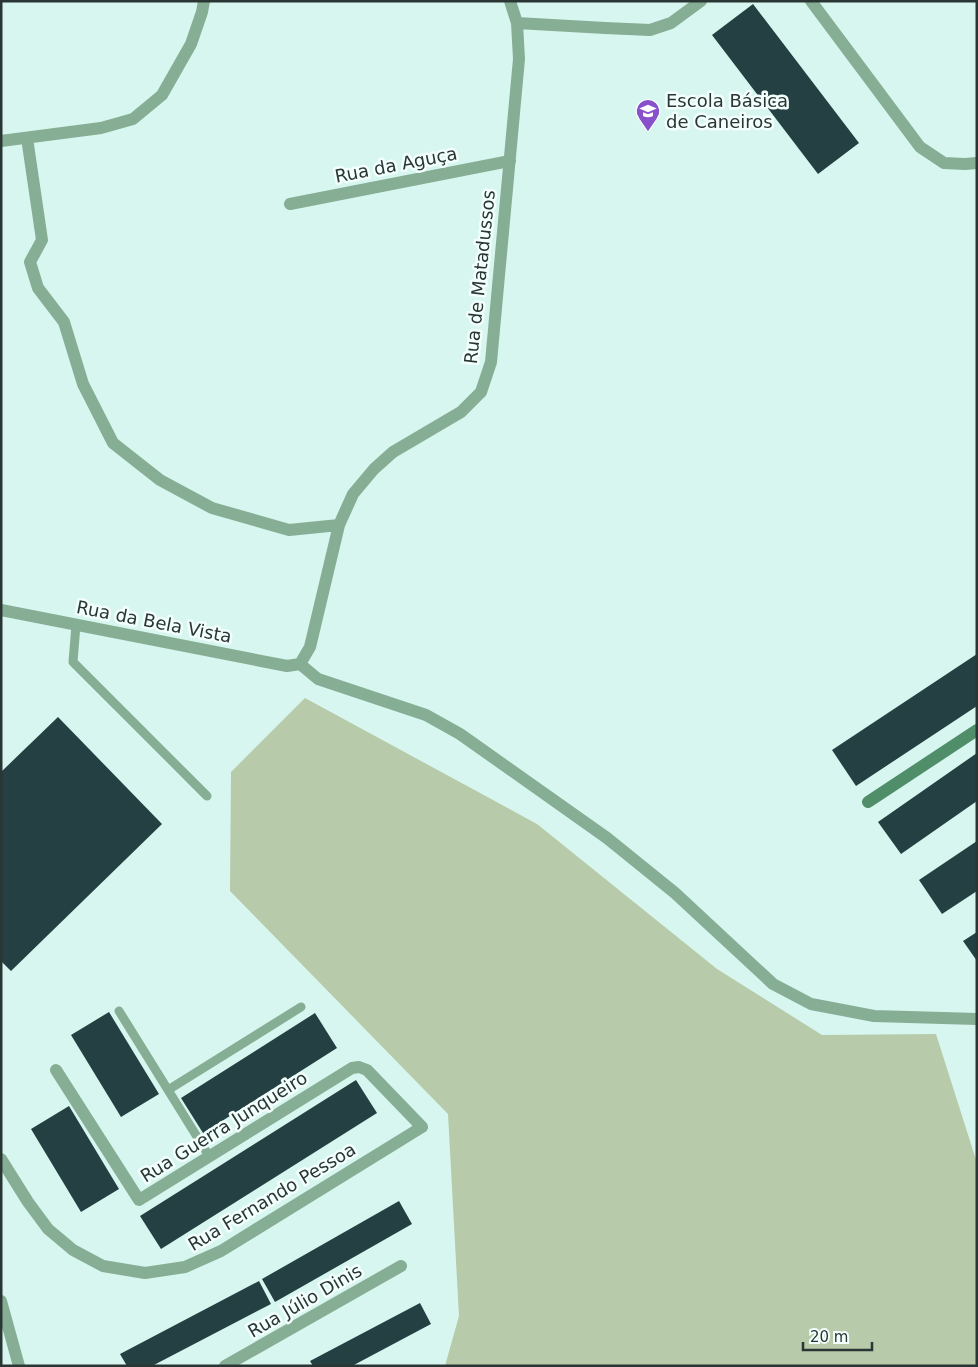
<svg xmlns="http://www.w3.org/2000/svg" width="978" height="1367" viewBox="0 0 978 1367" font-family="'DejaVu Sans',sans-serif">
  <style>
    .green { fill: #b7caa9 }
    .building { fill: #244043 }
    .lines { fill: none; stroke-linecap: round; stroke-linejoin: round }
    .lane { stroke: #86ae94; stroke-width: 9 }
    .street { stroke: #86ae94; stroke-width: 12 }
    .secondary { stroke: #4f8e69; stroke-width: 12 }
    .labels { text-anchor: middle; stroke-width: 5; stroke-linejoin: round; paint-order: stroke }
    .poi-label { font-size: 18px; fill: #2a3633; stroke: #f2fffc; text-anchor: start }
    .street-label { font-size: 18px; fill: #2a3633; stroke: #f2fffc }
  </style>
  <rect width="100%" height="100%" fill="#d7f6ef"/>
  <path class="green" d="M305,698L537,824L717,969L822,1035L936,1034L977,1163V1366H445L459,1316L448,1114L230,891L231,772Z"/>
  <path class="building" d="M753,4L859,143L818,174L712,35Z
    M977,654V706L856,786L832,750Z
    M58,717L162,824L11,971L1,961V772Z
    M977,753V801L901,854L878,822Z
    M977,841V891L942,914L919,880Z
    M977,932V961L963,941Z
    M109,1012L159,1094L121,1117L71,1035Z
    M315,1013L337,1048L203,1133L181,1098Z
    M356,1080L377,1113L161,1249L140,1216Z
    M69,1106L119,1189L81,1212L31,1129Z
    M399,1201L412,1224L275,1302L262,1279Z
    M259,1281L271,1304L152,1366H127L120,1354Z
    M420,1303L431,1324L352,1366H313L310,1361Z"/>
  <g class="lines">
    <path class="lane" d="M76,625L73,662L207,796
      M119,1011L209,1156
      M168,1090L301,1007"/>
    <path class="street" d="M811,1L920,147L944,163L965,164L977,163
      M517,23L605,28L650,30L671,23L701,1
      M27,138L42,240L30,262L38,288L64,322L83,384L113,443L160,480L212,508L289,530L339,525
      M1,141L101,128L133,119L162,95L191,44L202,12L204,1
      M290,204L510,161
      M1,610L287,666L300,664
      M300,664L318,679L426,715L460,734L607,838L675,893L773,984L811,1004L874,1016L977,1019
      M300,664L310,647L339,525L353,494L374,469L393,452L461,412L481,392L491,362L519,59L517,23L510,1
      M1,1159L28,1202L48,1229L73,1250L103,1266L145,1273L185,1267L221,1251L422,1127L367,1070L359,1067L352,1068L139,1200L56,1070
      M1,1301L19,1366
      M225,1366L401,1266"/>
    <path class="secondary" d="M868,802L977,730"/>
  </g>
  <defs>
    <g id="school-pin" transform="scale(1.25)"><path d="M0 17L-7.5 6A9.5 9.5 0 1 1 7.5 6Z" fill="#8851c9" stroke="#f2fffc"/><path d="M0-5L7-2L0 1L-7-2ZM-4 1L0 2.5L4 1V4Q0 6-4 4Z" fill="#fff"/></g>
  </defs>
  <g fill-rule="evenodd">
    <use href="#school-pin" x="648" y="111"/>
  </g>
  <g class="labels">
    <g class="poi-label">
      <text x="666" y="107">Escola Básica<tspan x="666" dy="21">de Caneiros</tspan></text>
    </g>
    <g class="street-label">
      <text transform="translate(396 165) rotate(-11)" y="6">Rua da Aguça</text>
      <text transform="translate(480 277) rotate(-84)" y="6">Rua de Matadussos</text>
      <text transform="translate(154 622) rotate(11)" y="6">Rua da Bela Vista</text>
      <text transform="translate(224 1127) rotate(-32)" y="6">Rua Guerra Junqueiro</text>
      <text transform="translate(272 1197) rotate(-31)" y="6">Rua Fernando Pessoa</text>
      <text transform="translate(305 1301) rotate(-30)" y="6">Rua Júlio Dinis</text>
    </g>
  </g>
  <rect width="978" height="1367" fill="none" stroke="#2a3633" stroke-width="5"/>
  <path d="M803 1342v8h69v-8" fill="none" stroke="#2a3633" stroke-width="2.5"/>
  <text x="810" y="1342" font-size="15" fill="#2a3633" stroke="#f2fffc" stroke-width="4" paint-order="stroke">20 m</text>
</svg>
